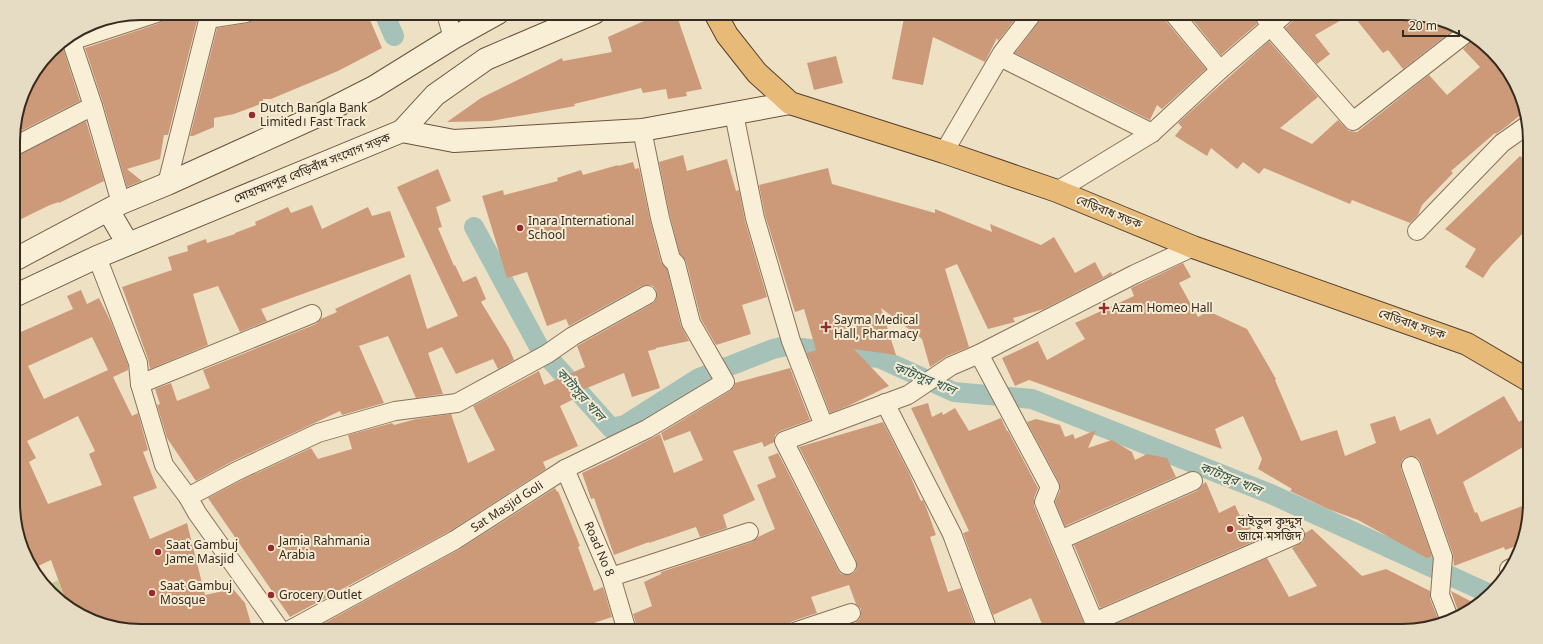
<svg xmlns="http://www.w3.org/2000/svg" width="1543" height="644" viewBox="0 0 1543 644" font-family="Georgia,'Noto Sans Bengali',serif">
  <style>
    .green { fill: #c7cc97 }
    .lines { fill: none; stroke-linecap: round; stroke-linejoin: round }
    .canal { stroke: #a5c1b8; stroke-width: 20 }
    .building { fill: #cc9a79; fill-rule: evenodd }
    .minor-casing { stroke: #88725a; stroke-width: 20 }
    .secondary-casing { stroke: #6a533d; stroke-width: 24 }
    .trunk-casing { stroke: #56402e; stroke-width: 24 }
    .minor { stroke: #f9eed6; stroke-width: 18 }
    .secondary { stroke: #f9eed6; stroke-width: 22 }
    .trunk { stroke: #e7ba78; stroke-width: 22 }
    .poi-dot { fill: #972a2c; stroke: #f5ebd2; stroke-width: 1.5 }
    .labels { text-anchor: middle; stroke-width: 4; stroke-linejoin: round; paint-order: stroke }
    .poi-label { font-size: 12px; fill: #382a1e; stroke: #f5ebd2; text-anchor: start }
    .street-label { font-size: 12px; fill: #382a1e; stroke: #f5ebd2 }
    .water-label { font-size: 13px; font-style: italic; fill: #2d5854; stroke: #f5ebd2 }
    .rim { fill: none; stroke: #382a1e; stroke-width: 2 }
  </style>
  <rect width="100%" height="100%" fill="#eee0c3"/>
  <path class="green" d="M58,580L66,601L46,586Z"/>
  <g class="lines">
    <path class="canal" d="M384,13L394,36
      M474,227L539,347L611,428L625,425L699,378L773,349L786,346L879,358L954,392L1032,399L1273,495L1490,594"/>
  </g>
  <path class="building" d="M181,13H199L168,135H164L160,159L127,169L142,181L127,187L103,103L85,48L160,23L165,20L167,16Z
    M288,13H367L382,48L338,71L271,99H263V103L234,114L214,118V127L193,136H190L217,28L248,23L254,20Z
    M662,13H672L675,20L678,19L702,89L686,92L687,96L668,99L666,89L643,93L641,88L574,104L575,106L491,121L447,122L481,98L562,58L563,61L612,52L608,37Z
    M905,13H1020L998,41L997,38L985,62L933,37L923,85L892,79Z
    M1043,13H1163L1165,20L1206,69L1162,109L1157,105L1150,120L1015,53L1041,19Z
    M1187,13H1253L1257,24L1221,55Z
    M1296,13H1402L1451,23L1457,27L1403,69L1388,50L1383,53L1352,14L1315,35L1330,54L1317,64L1285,28L1293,21Z
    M1473,40L1504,63L1524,112L1507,126L1496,134L1495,133L1451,171L1453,173L1422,205L1418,215L1410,223L1352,200L1350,204L1264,168L1259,174L1243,162L1237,169L1211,148L1207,156L1175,136L1182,127L1178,123L1269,41L1318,97L1280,128L1312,144L1338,120L1349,131L1357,132L1429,75L1447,95L1480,67L1463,49Z
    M61,42L80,101L13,135L26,84L56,45Z
    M836,56L843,83L814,90L807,63Z
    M86,121L104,181L59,203V202L50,205L13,223V157Z
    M683,155L687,171L727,159L736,191L739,190L745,221L767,297L742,305L751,334L716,345L701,319L686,261L680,254L670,216L659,162Z
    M1520,156L1529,163V227L1491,266L1483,278L1465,267L1476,249L1445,229Z
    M633,162L635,169L639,168L650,220L661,262L667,269L681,326L689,341L656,348V349L648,351L660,388L632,397L624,373L572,394L574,399L560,406L578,446L543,462L546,469L450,531L290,617L208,498L242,480L311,448L318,459L352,449L348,435L392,423L394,425L416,419L451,414L468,463L495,450L473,406L539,371L544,385L585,367L577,346L652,304L656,300L657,295L656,290L653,286L648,285L642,286L569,326L566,319L547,326L527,272L507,278L482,196L503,190L504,195L558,181L557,178L581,170L583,175L618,165V166Z
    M828,168L832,184L935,213V209L992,232L990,224L1041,245L1054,237L1075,273L1095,262L1103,277L1111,272L1112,274L1044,309L1013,318L1015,322L988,329L957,264L945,269L969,347L947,356L930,367L922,339L881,308L896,355L854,349L889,386L848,406L830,413L807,353L816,350L804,309L795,312L765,215L759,185Z
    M438,169L451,201L436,207L442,227L438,228L454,266L455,265L463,282L476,276L486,299L481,302L509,348L514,360L498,369L493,359L456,374L442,347L428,353L443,394L416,398L388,336L359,346L384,403L342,415L340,411L233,461L196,481L167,438L157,405L160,404L155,389L171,383L177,401L210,388L203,370L316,324L321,319L337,312L335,309L410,274L427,329L458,316L397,187Z
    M312,205L322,229L368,207L372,216L390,211L405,257L261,309L267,321L240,332L218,286L193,294L208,345L150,369L148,359L122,287L172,270L168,257L188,251L187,246L206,239L207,243L235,234V233L256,225L255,222L288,207L291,213Z
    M1183,263L1191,277L1179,283L1198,317L1208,311L1247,329L1276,379L1275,380L1301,441L1337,430L1345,456L1376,443L1370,424L1395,416L1400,431L1430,418L1437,435L1504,396L1519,422L1522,420L1530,433V443L1463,482L1475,513L1477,512L1481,522L1530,503L1522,544L1505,550L1504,547L1454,566L1453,554L1421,463L1418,458L1413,456H1408L1403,459L1401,464V469L1432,556L1427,558L1358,520L1328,509L1290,491L1292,489L1258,469L1262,459L1243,416L1215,429L1222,449L1029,380L1015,386L1002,358L1038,341L1047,360L1085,339L1075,323L1134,296L1131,288Z
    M81,290L87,304L99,298L111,322L128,365V370L113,377L132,416L138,413L148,450L143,452L157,488L133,497L150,539L187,523L205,595L233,589L245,603L253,631H141L92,621L66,601L51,560L34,568L14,520V335L73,309L67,296ZM92,337L108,370L44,399L28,366ZM78,416L95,451L89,454L102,485L48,504L29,462L36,458L27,441Z
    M790,368L810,420L780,431L775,435L774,442L764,447L762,442L733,451L755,500L723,515L727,528L700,537L696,527L649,543V542L614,555L594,498L591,499L582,473L614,458L660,434L674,473L703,460L690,431L664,441L661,433L730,391L734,387L735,383Z
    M928,403L932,417L942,412L943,415L955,408L969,431L1001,418L1007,431H1008L1038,488L1034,498V506L1087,631H1045L1031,598L993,615L963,533L969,531L911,408Z
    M1036,419L1060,425L1065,437L1073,434L1075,439L1096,430L1088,448L1112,440L1132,452L1135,460L1147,454L1167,458L1176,477L1065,526L1055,502L1060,491L1059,482L1027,422Z
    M883,422L909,473L921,501L923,500L926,507L936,535L930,537L948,592L961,588L974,624L971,625L974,631H831L855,623L859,620L861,615V609L856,604L849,585L811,597L817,613L793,621L789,624L787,631H638L633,614L652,606L644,582L661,574V572L752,542L758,537L775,529L757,485L776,477L768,457L778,453L838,570L841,574L846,575L852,574L856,570L857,566L856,560L799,447Z
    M1206,482L1219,513L1235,505L1240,516L1243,515L1257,540L1100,608L1074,545L1197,491L1201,487L1203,484Z
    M555,488L557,492L558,491L580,546L578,547L594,591L603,587L612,617L570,631H310L460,549Z
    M1273,518L1289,526L1280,530Z
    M1312,529L1362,576L1386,569L1430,591V599L1439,621L1410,631H1108V627L1267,558L1289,597L1317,586L1292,548L1303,542L1305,537V533Z
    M1451,591L1478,605L1473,609L1459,614Z"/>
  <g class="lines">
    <g class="minor-casing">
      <g id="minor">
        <path d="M446,13L453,38"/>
        <path d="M1173,13L1220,70"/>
        <path d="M1263,13L1270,26L1353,121L1465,34"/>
        <path d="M208,19L246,13"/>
        <path d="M70,37L93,106L121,203"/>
        <path d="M71,41L157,13"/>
        <path d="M1000,57L1152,133"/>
        <path d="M734,114L755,218L791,341L824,426"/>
        <path d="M13,147L93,106"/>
        <path d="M944,152L1002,53L1033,13"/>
        <path d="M167,184L210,13"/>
        <path d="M1057,191L1152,133L1220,70L1286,13"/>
        <path d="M1417,231L1502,143L1529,124"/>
        <path d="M97,257L138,363L140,384L164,465L188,497L197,513L281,631"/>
        <path d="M979,354L1050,487L1044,502L1098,631"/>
        <path d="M140,384L312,314"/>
        <path d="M885,403L952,534L988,631"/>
        <path d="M1411,466L1443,557L1440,595L1449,618"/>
        <path id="s1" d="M565,469L611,577L627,631"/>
        <path d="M188,497L237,471L318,433L395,411L457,403L547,354L573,336L647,295"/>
        <path d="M1060,540L1193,481"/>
        <path d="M847,565L784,441L908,395L951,366L979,354L1135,274L1193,247"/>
        <path d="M1509,569L1511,568"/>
        <path d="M611,577L749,532"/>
        <path d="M1094,622L1295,535"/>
        <path id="s2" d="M288,631L455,540L565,469L647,429L725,382L691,323L676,264L671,259L660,218L642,130"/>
        <path d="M797,631L851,613"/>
      </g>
    </g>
    <g class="secondary-casing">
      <path id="secondary" d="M402,131L454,141L642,130L790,103
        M108,210L128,244
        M14,260L121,203L167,184L315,117L374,87L453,38L498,13
        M14,296L97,257L402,131L435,95L486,59L594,13"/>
    </g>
    <g class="trunk-casing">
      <path id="trunk" d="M715,13L727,35L757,73L790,103L944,152L1057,191L1193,247L1467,344L1530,381"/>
    </g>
    <use href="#minor" class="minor"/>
    <use href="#secondary" class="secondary"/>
    <use href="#trunk" class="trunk"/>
  </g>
  <g class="poi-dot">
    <circle cx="252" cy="115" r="4"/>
    <circle cx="520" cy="228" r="4"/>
    <path d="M1102 302h4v4h4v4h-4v4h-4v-4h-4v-4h4z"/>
    <path d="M824 321h4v4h4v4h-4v4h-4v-4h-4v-4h4z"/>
    <circle cx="1230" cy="529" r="4"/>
    <circle cx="271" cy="548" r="4"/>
    <circle cx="158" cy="552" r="4"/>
    <circle cx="152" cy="593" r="4"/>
    <circle cx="271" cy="595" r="4"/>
  </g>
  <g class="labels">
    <g class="poi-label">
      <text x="260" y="112">Dutch Bangla Bank<tspan x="260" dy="14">Limited। Fast Track</tspan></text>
      <text x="528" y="225">Inara International<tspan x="528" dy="14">School</tspan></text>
      <text x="1112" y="312">Azam Homeo Hall</text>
      <text x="834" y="324">Sayma Medical<tspan x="834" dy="14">Hall, Pharmacy</tspan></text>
      <text x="1238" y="526">বাইতুল কুদ্দুস<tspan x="1238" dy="14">জামে মসজিদ</tspan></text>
      <text x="279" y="545">Jamia Rahmania<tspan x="279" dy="14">Arabia</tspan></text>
      <text x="166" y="549">Saat Gambuj<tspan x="166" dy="14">Jame Masjid</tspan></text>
      <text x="160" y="590">Saat Gambuj<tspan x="160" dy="14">Mosque</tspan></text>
      <text x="279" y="599">Grocery Outlet</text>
    </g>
    <g class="street-label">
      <text transform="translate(312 168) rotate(-22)" y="4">মোহাম্মদপুর বেড়িবাঁধ সংযোগ সড়ক</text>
      <text transform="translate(1109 212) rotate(22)" y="4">বেড়িবাধ সড়ক</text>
      <text transform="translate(1412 324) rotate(19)" y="4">বেড়িবাধ সড়ক</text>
      <text dy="4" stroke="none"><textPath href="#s2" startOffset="252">Sat Masjid Goli</textPath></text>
      <text dy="4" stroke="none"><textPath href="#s1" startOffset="87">Road No 8</textPath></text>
    </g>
    <g class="water-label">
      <text transform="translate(925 378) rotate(22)" y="5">কাটাসুর খাল</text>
      <text transform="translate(581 394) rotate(48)" y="5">কাটাসুর খাল</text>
      <text transform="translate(1231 478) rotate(22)" y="5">কাটাসুর খাল</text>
    </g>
  </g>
  <path d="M0 0H1543V644H0ZM141 20H1402A121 121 0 0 1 1523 141V503A121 121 0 0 1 1402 624H141A121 121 0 0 1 20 503V141A121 121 0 0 1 141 20Z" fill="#e6dcc4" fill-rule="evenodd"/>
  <path class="rim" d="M141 20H1402A121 121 0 0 1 1523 141V503A121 121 0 0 1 1402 624H141A121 121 0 0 1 20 503V141A121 121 0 0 1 141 20Z"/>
  <path d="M1403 30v6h56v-6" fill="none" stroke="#382a1e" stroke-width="2"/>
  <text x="1409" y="30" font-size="12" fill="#382a1e" stroke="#f5ebd2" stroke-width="3" paint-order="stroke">20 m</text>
</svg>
